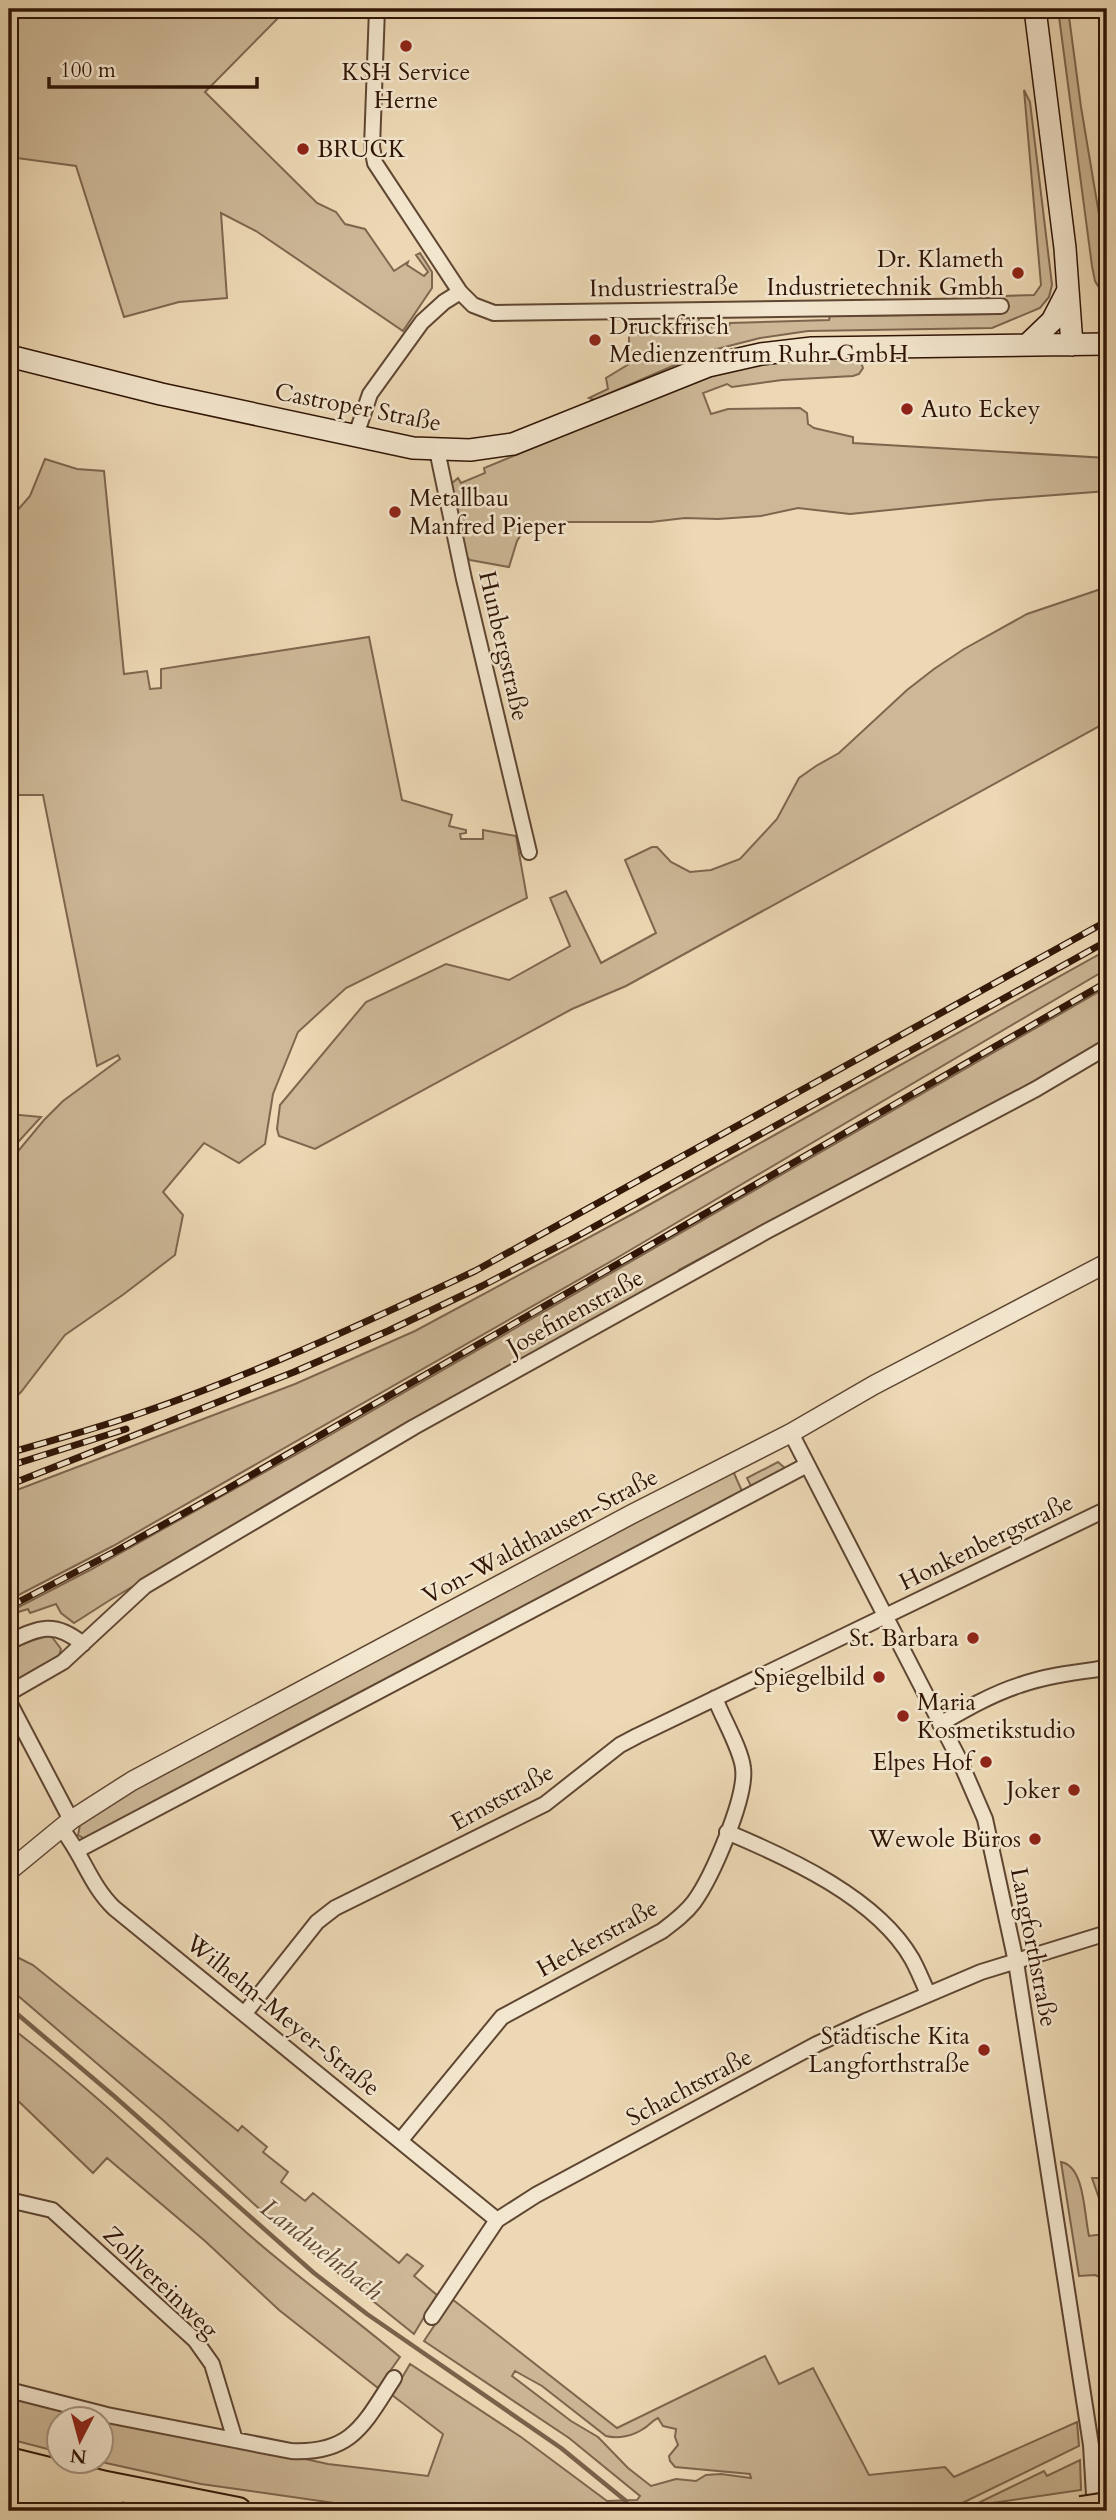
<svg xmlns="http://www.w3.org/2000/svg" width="1116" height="2520" viewBox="0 0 1116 2520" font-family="Cardo,serif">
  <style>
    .green { fill: #ccb796; stroke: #7e664e; stroke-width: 2; fill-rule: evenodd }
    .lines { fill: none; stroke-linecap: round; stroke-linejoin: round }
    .stream { stroke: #7a624b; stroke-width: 4.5 }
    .minor-casing { stroke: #5f4632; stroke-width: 18 }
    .tertiary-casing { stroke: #5f4632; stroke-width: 21 }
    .secondary-casing { stroke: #301506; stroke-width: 24 }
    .motorway-casing { stroke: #301506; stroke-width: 30 }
    .minor { stroke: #f3e6ce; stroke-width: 14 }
    .tertiary { stroke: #f3e6ce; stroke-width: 18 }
    .secondary { stroke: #f3e6ce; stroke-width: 21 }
    .motorway { stroke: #ecd8b4; stroke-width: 26 }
    .rail-casing { stroke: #301506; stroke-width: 7 }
    .rail { stroke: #f3e6ce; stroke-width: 4.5; stroke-dasharray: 13; stroke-linecap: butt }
    .motorway-bridge-casing { stroke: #301506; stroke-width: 30; stroke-linecap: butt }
    .motorway-bridge { stroke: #ecd8b4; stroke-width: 26 }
    .poi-dot { fill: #8f2418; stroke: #f3e6ce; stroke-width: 2.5 }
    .labels { text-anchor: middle; stroke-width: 5; stroke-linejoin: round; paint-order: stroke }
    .poi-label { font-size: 24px; fill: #301506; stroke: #f3e6ce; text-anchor: end }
    .street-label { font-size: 24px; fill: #301506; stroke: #f3e6ce }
    .water-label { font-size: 26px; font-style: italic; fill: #624934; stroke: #f3e6ce }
  </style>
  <rect width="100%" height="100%" fill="#ecd8b4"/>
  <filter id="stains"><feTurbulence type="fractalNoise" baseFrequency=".00286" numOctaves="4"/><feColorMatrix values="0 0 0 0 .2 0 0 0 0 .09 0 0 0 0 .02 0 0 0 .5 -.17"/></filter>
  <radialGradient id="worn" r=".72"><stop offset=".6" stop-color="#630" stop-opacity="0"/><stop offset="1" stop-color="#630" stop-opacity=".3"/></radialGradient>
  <path class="green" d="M9,9H287L205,92L317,203L336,212L345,224L365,229L394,271L408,262L407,265L424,276L428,272L416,255L420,253L432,272V288L403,331L256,231L221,213L227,298L179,302L124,317L76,166L9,157Z
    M1058,9H1068L1081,107L1107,262V300L1095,281L1092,266Z
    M1024,90L1030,102L1052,285L1049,297L1040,308L992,328L808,331L760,338L705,352L594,400L589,398L608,389L606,378L629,364V322H635L636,335L690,327V317H699V327L729,326L730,323L829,320L830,316L992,314L1004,309L1003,296L1034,295L1041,285Z
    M821,359H860L863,368L859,374L853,376L782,380L732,387L727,384L703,393L711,414L728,409L800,408L807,413L808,424L814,428L853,437V443L1107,458V491L988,500L850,514L798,508L761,516L718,519L685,518L651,522H569L541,525L531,526L522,533L517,541L509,567L470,560L463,554L451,484L458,478L461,483L485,473L484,468L705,377L767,362Z
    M45,459L77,469L104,471L124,674L147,671L150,689L161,688V669L369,637L402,800L452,815L449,826L466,830V833L460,834L461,839H483V830L516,836L527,898L346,988L298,1032L273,1094L265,1144L239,1163L204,1143L163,1192L183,1215L175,1255L124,1294L65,1335L21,1392L9,1403V1162L44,1120L63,1101L120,1059L118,1055L97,1066L43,795H9V520L30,496Z
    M1107,587V722L626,986L572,1009L315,1149L279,1136L277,1129L280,1105L366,1002L446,964L509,980L570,946L550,898L566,891L601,963L656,933L625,860L652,847H657L671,862L690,872L711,870L740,859L777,819L799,778L816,766L839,753L907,690L934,669L964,649L1027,614Z
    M1107,950V969L615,1259L113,1546L9,1600V1493L295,1384L415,1331L638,1211Z
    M1107,987V1040L990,1106L759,1227L757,1232L752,1235L746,1234L679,1270L678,1276L673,1279L668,1278L313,1479L110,1600L74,1623L61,1613L56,1604L30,1613L28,1609L9,1615V1612L90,1570L304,1450Z
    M9,1114L41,1117L9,1152Z
    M778,1462L786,1469L85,1839L78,1835L80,1825L126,1793L733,1471L742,1491L751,1486L747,1478Z
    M45,1635L52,1637L61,1649L59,1656L23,1679L9,1678V1647Z
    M9,1953L33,1965L238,2131L242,2126L267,2147L263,2152L288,2172L281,2182L305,2201L313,2193L399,2263L407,2254L423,2266L414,2276L437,2295L414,2334L266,2215L164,2121L9,1988Z
    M9,2026C93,2090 168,2163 247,2233C296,2276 350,2315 400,2357L378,2388L279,2310L205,2241L107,2158L93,2173L12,2095L17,2089L9,2081Z
    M1061,2162C1085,2166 1084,2215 1089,2236L1104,2234L1101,2204L1092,2178H1107V2280L1095,2275L1079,2276Z
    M452,2299L617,2428L765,2356L779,2384L813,2368L869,2475L945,2467L954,2477L1077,2422L1079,2446L950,2509L931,2511H390L201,2484L97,2461L102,2460V2418H60L59,2452L9,2439V2394L328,2464L428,2476L443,2434L392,2395L410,2364L521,2437L607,2501L637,2500L640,2496L569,2438L424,2341ZM515,2371L542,2386L606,2436C618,2439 633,2436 643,2429C649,2426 651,2421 658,2418L663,2426L676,2429L675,2437L678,2445L669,2456L670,2461L675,2467L750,2474L751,2478L721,2474L706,2475L696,2481L676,2479L651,2486L628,2468L598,2437L571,2421L512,2376Z
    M1080,2460L1081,2490L972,2506L1044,2471L1047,2476Z"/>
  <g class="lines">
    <path class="stream" d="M9,13L12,9
      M9,2007L114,2096L314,2273L367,2314L561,2448L626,2501"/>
    <g class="minor-casing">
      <path id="minor" d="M377,9L372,147L375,163L460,292L473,305L494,313L1001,306
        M356,435L370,394L422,322L444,302L460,292
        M437,450L464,579L529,852
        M791,1433L959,1759L985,1819L1016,1962L1091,2445L1095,2511
        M9,1642C40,1627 55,1621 83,1644
        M9,1693L63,1662L145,1586L414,1427L767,1231L1036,1089L1107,1047
        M9,1702L71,1820
        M940,1724C966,1709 992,1694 1020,1685C1048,1675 1078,1672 1107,1668
        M61,1828C82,1853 90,1885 114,1908L497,2220
        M727,1832C789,1858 877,1898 912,1959C918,1970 923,1982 928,1994
        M78,1850L807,1465
        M245,2013L317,1922L335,1908L545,1804L620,1745L637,1736L1107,1509
        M400,2141L502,2017L662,1931C674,1922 685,1914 694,1902C712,1877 747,1797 743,1768C741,1749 722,1717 715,1698
        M9,2200L52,2210L195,2340L212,2364L235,2440
        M432,2317L497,2220L536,2195L817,2044L866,2021L981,1972L1107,1933
        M9,2390L107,2415L291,2451C352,2454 364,2424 394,2378"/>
    </g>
    <g class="tertiary-casing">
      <path id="tertiary" d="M9,1871L71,1820L132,1781L632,1514L791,1433L874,1385L1107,1263"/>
    </g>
    <g class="secondary-casing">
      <path id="secondary" d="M1035,9L1065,248L1072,345
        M1027,345L1052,321L1067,292
        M9,356L161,394L413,448L470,450L513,444L708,366L761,354L812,348L1107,344"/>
    </g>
    <g class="motorway-casing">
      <path id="motorway" d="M9,2461L106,2485L238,2511
        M9,2486L113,2511"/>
    </g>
    <use href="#minor" class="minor"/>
    <use href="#tertiary" class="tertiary"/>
    <use href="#secondary" class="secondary"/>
    <use href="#motorway" class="motorway"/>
    <g class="rail-casing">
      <path id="rail" d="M9,1453C53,1440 98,1428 141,1413C256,1374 366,1322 475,1271L1107,921
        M9,1466L126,1429
        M9,1485L294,1372L388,1331L482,1286L574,1238L1107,941
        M9,1607L114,1552L220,1493L1107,982"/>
    </g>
    <use href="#rail" class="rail"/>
    <g class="motorway-bridge-casing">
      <path id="motorway-bridge" d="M1081,2510L1107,2506"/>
    </g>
    <use href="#motorway-bridge" class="motorway-bridge"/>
  </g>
  <g class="poi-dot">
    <circle cx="406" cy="46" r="7"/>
    <circle cx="303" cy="149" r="7"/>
    <circle cx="1018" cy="273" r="7"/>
    <circle cx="595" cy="340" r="7"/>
    <circle cx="907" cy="409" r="7"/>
    <circle cx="395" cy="512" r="7"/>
    <circle cx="973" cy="1638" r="7"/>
    <circle cx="879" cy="1677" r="7"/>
    <circle cx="903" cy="1716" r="7"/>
    <circle cx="986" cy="1762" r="7"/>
    <circle cx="1074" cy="1790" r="7"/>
    <circle cx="1035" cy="1839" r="7"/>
    <circle cx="984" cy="2050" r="7"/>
  </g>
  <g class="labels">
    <g class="poi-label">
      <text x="406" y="80" text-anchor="middle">KSH Service<tspan x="406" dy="28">Herne</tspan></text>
      <text x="317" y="157" text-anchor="start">BRUCK</text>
      <text x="1004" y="267">Dr. Klameth<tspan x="1004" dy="28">Industrietechnik Gmbh</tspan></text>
      <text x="609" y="334" text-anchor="start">Druckfrisch<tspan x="609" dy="28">Medienzentrum Ruhr GmbH</tspan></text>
      <text x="921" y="417" text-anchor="start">Auto Eckey</text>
      <text x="409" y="506" text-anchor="start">Metallbau<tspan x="409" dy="28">Manfred Pieper</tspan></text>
      <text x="959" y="1646">St. Barbara</text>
      <text x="865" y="1685">Spiegelbild</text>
      <text x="917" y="1710" text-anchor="start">Maria<tspan x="917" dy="28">Kosmetikstudio</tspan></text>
      <text x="972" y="1770">Elpes Hof</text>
      <text x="1060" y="1798">Joker</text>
      <text x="1021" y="1847">Wewole Büros</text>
      <text x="970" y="2044">Städtische Kita<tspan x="970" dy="28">Langforthstraße</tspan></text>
    </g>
    <g class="street-label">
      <text transform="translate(664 287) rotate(-1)" y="8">Industriestraße</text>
      <text transform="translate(358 407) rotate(11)" y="8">Castroper Straße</text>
      <text transform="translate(504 646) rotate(77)" y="8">Hunbergstraße</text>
      <text transform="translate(575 1312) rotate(-29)" y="8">Josefinenstraße</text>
      <text transform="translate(540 1536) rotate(-28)" y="8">Von-Waldthausen-Straße</text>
      <text transform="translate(986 1542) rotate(-26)" y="8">Honkenbergstraße</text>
      <text transform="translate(502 1797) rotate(-29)" y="8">Ernststraße</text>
      <text transform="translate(597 1938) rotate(-29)" y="8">Heckerstraße</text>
      <text transform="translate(1034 1947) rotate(79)" y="8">Langforthstraße</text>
      <text transform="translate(283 2015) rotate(39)" y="8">Wilhelm-Meyer-Straße</text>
      <text transform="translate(689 2087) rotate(-28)" y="8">Schachtstraße</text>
      <text transform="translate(161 2282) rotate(44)" y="8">Zollvereinweg</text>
    </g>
    <g class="water-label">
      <text transform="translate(322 2249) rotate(38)" y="9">Landwehrbach</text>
    </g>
  </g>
  <rect width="1116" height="2520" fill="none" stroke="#ecd8b4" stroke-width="35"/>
  <rect x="10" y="10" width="1095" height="2499" fill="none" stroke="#301506" stroke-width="3.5"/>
  <rect x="18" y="18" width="1081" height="2485" fill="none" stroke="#301506" stroke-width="2"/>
  <g transform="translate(80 2440) rotate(186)"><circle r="33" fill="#f3e6ce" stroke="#a5927e" stroke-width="2"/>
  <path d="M0-5L12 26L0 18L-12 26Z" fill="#8f2418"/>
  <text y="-10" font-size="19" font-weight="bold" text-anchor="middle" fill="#301506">N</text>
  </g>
  <path d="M49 77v10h208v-10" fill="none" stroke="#301506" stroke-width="3.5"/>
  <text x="60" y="77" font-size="21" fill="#301506" stroke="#f3e6ce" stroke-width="5" paint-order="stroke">100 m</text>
  <rect width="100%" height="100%" filter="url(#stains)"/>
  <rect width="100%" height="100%" fill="url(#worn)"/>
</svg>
